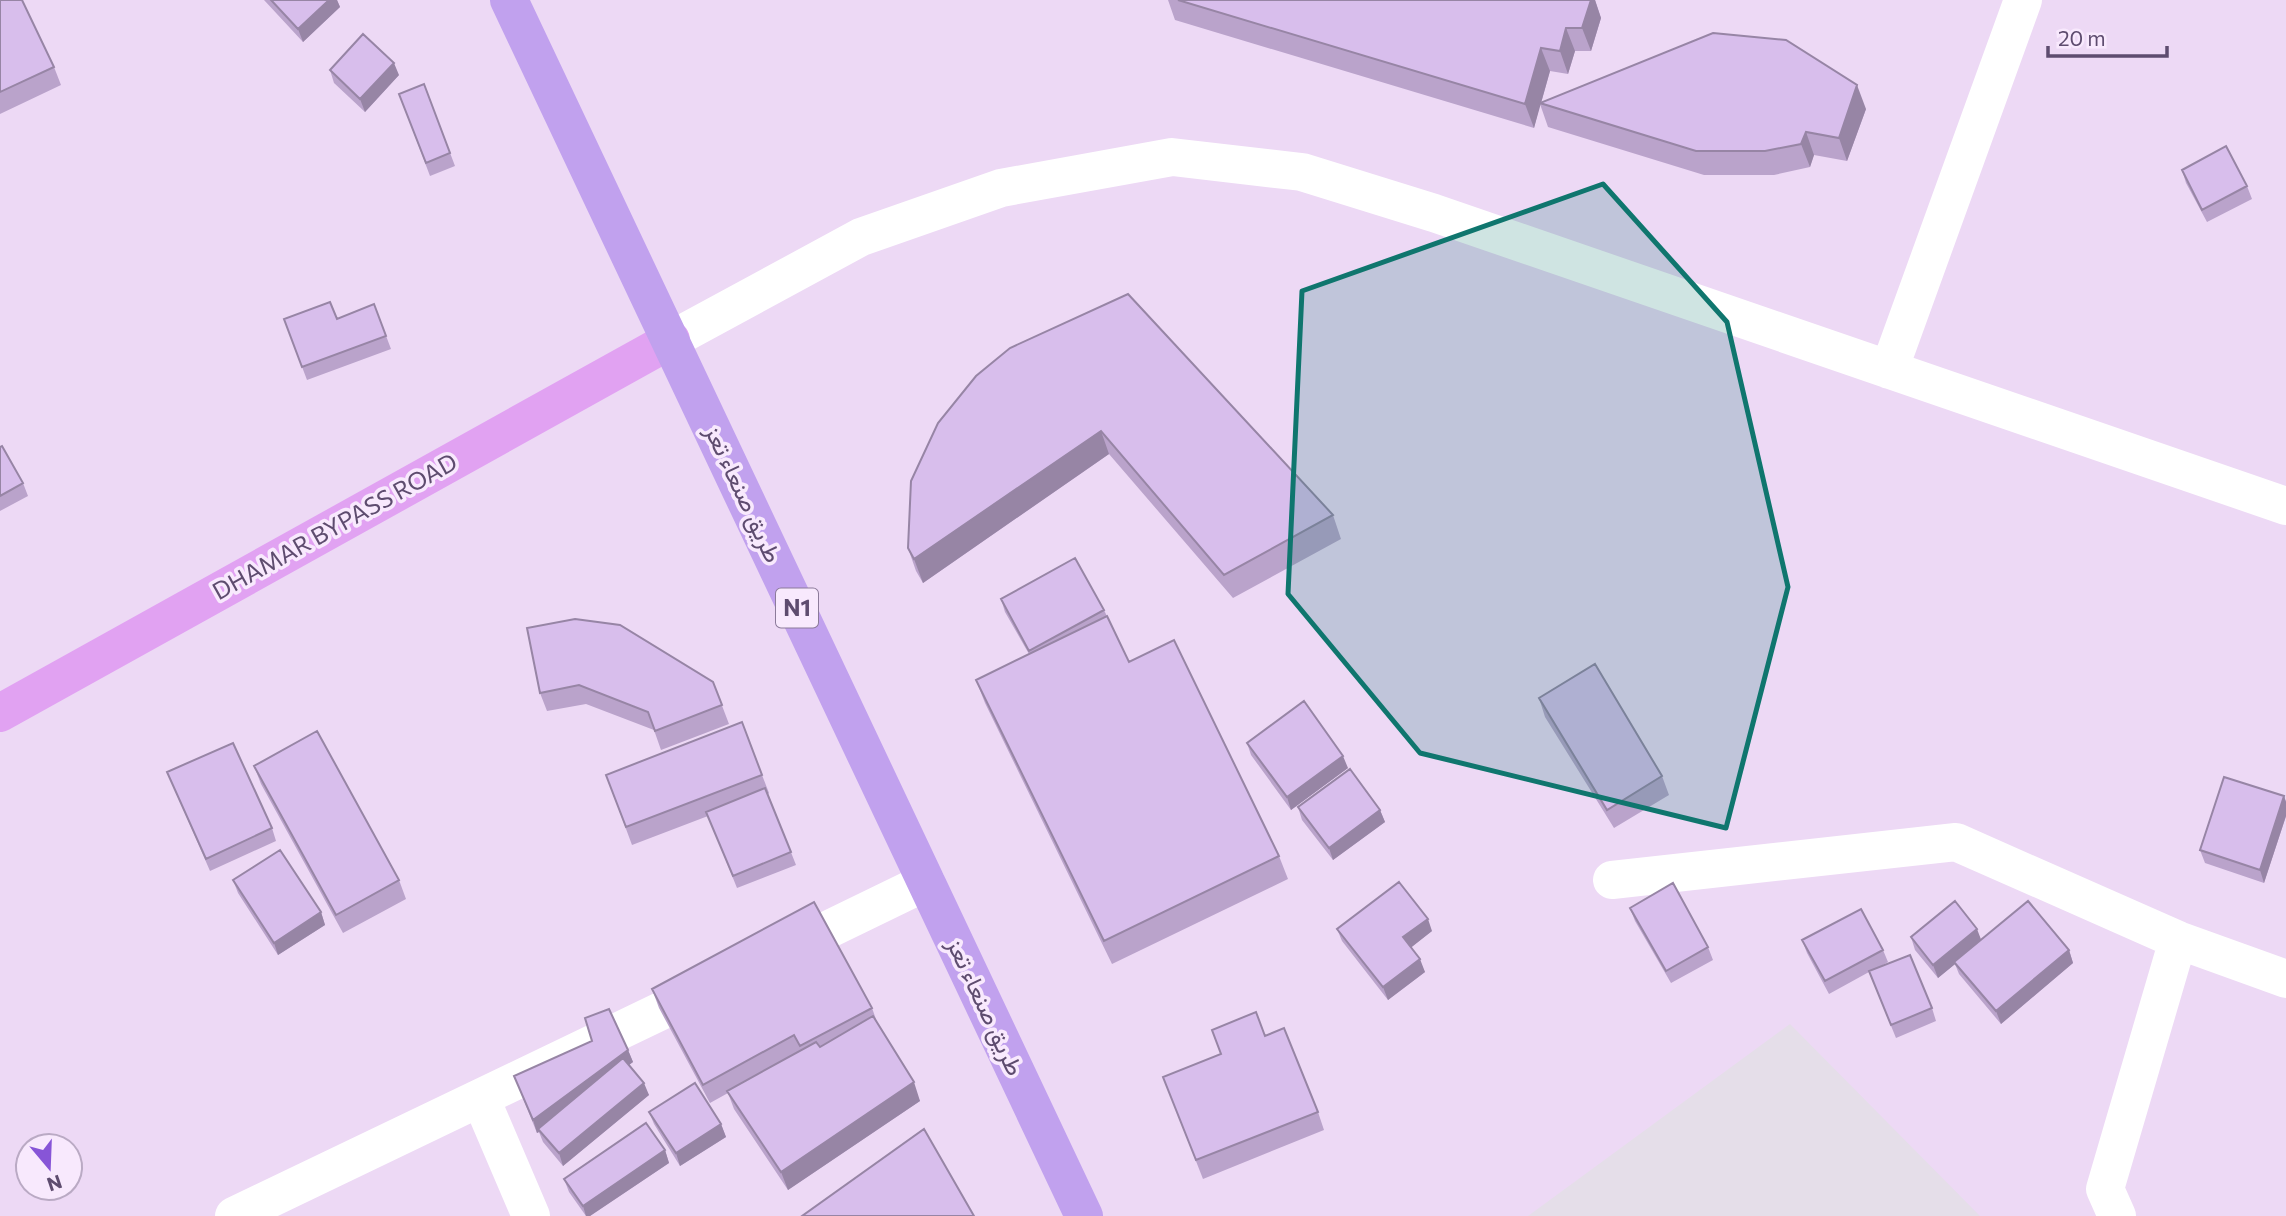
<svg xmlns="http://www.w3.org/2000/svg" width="2286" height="1216" viewBox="0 0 2286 1216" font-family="Commissioner,Vazirmatn,sans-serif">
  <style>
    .residential { fill: #edd9f5; fill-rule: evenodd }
    .industrial { fill: #e5dee9 }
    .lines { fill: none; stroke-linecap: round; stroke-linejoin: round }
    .minor { stroke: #fff; stroke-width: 38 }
    .major { stroke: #e1a2f2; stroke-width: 38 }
    .highway { stroke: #c1a1ee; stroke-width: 38 }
    .wall { fill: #baa3cb }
    .shaded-wall { fill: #9785a5 }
    .building { fill: #d8beec; stroke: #9785a5; stroke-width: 2 }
    .marked { fill: #0f766e; fill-opacity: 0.2; stroke: #0f766e; stroke-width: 5; stroke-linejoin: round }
    .labels { text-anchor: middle; stroke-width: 7; stroke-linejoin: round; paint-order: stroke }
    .shield { fill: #f8e9fd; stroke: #8c7b9a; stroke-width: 2 }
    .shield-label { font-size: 23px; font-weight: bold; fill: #5e4c6f }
    .street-label { font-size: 24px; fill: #5e4c6f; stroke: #f8e9fd }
  </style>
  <rect width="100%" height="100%" fill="#f5e4f9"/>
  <path class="residential" d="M0,0H2286V1216H0ZM28,1146H70V1188H28Z"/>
  <path class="industrial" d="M1790,1024L1980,1216H1528Z"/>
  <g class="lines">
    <path class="minor" d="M671,340L861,237L1001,188L1172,157L1302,172L1434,213L2286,506
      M1889,370L2023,0
      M1612,880L1956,842L2178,940L2105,1189L2117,1216
      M2178,940L2286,979
      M782,952L926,882
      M481,1099L531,1216
      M234,1216L709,988"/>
    <path class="major" d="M0,713L671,340"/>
    <path class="highway" d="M509,0L1084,1216"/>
  </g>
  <path class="wall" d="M0,0L54,67L61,85L0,114Z
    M264,0H337L340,7L303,42Z
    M1168,0H1595L1601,18L1591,51H1575L1568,74L1550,71L1541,103L1866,109L1847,161L1814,155L1810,167L1774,175H1704L1548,127L1540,104L1534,128L1175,20Z
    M330,70L399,75L365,112L334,83Z
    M424,84L455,166L430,176L399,94Z
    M2182,170L2247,186L2252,199L2207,222L2186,183Z
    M374,304L391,349L307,380L284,319H337Z
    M976,376L1333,515L1341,539L1233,598L1109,454L923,583L916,571L908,548Z
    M0,447L23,483L28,496L0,511Z
    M1001,599L1104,610L1129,662L1279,856L1288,879L1112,964L985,703L976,680L1029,654L1005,612Z
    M527,628L713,682L729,724L661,750L654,730L586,704L547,711L540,693Z
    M1539,698L1662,776L1669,795L1614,828L1545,717Z
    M1247,743L1348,768L1291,810L1251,755Z
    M254,766L399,880L406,899L343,933L261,784Z
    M167,772L272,828L276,841L210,871Z
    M606,775H762L769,793L768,794L796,865L737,888L708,816L632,845Z
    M2284,796L2286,802V816L2264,883L2205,863L2200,850Z
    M1298,807L1380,810L1385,822L1333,860L1302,820Z
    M233,880L321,912L325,925L278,955L238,893Z
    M1630,908L1708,947L1713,960L1671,983L1635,921Z
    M1337,929L1432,931L1411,947L1425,972L1388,1000L1342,941Z
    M1911,937L1981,940L2069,950L2073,963L2001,1024L1959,974L1955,964L1938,978L1915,950Z
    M1802,940L1883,950L1888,962L1878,968L1932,1008L1936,1021L1896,1038L1869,972L1829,994L1807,953Z
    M652,989L872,1008L877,1022L920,1101L788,1190L734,1109L728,1093L710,1103L659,1008Z
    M1212,1030L1265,1036L1318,1112L1324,1130L1203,1179L1163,1077L1221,1054Z
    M628,1050L633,1062L629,1065L649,1095L563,1166L543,1142L539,1132L537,1133L514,1076Z
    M649,1112L721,1124L726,1137L680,1166L654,1124Z
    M665,1150L669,1163L590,1216H586L569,1192L564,1179Z"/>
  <path class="shaded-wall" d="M329,0H337L340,7L303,42L298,29Z
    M1591,0H1595L1601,18L1591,51L1582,28Z
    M1566,28L1575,51L1568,74L1560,51Z
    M1541,48L1550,71L1534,128L1525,104Z
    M394,63L399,75L365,112L360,99Z
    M1857,85L1866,109L1847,161L1839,138Z
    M1806,132L1814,155L1810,167L1801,144Z
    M1101,431L1109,454L923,583L914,559Z
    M1343,756L1348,768L1291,810L1287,797Z
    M2284,796L2286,802V816L2264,883L2260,870Z
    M1380,810L1385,822L1333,860L1329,848Z
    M321,912L325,925L278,955L274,943Z
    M1428,919L1432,931L1408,950L1403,937Z
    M1977,929L1982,942L1938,978L1933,965Z
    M2069,950L2073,963L2001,1024L1996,1011Z
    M1420,959L1425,972L1388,1000L1383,987Z
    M628,1050L633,1062L540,1131L538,1129L539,1132L537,1133L533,1120Z
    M914,1082L920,1101L788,1190L781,1172Z
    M644,1083L649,1095L563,1166L559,1153Z
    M721,1124L726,1137L680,1166L676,1153Z
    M665,1150L669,1163L590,1216H586L583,1206Z"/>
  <path class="building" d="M0,0H22L54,67L0,92Z
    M271,0H329L298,29Z
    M1178,0H1591L1582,28H1566L1560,51L1541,48L1525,104Z
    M1713,33L1786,40L1857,85L1839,138L1806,132L1801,144L1765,151H1696L1540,103Z
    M363,34L394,63L360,99L330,70Z
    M424,84L450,153L426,163L399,94Z
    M2226,146L2247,186L2202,210L2182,170Z
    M1128,294L1333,515L1224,575L1101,431L914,559L908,548L911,481L938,423L976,376L1010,348Z
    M330,302L337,319L374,304L386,336L302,367L284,319Z
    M2,446L23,483L0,496V447Z
    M1075,558L1104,610L1029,651L1001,599Z
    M1107,616L1129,662L1174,640L1279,856L1104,941L976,680Z
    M575,619L620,625L713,682L722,705L655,731L648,712L579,685L540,693L527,628Z
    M1595,664L1662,776L1607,810L1539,698Z
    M1304,701L1343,756L1287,797L1247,743Z
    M742,722L762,775L626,827L606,775Z
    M317,731L399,880L336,915L254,766Z
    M233,743L272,828L206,859L167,772Z
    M1350,769L1380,810L1329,848L1298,807Z
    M2224,777L2284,796L2260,870L2200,850Z
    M765,788L791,852L733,876L706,812Z
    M280,850L321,912L274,943L233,880Z
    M1399,882L1428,919L1403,937L1420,959L1383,987L1337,929Z
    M1673,883L1708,947L1666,971L1630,908Z
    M1955,901L1977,929L1933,965L1911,937Z
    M2028,901L2069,950L1996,1011L1954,962Z
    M814,902L872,1008L800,1046L794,1035L703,1085L652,989Z
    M1861,909L1883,950L1825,981L1802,940Z
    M1910,955L1932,1008L1891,1025L1869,971Z
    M609,1009L628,1050L533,1120L514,1076L592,1041L585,1018Z
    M1256,1012L1265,1036L1284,1028L1318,1112L1196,1160L1163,1077L1221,1054L1212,1030Z
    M873,1016L914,1082L781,1172L727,1091L816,1042L820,1047Z
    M623,1058L644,1083L559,1153L538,1129Z
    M695,1083L721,1124L676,1153L649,1112Z
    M646,1123L665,1150L583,1206L564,1179Z
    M924,1129L974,1216H802Z"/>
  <path class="marked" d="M1603,184L1727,322L1788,587L1726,828L1420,753L1288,594L1302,291Z"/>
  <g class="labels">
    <rect class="shield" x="776" y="588.5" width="42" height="39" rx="5"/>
    <g class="shield-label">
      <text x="797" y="616">N1</text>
    </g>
    <g class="street-label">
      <text transform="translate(743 494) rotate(65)" y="8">طريق صنعاء تعز</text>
      <text transform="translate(335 527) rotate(-29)" y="8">DHAMAR BYPASS ROAD</text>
      <text transform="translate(985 1007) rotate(65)" y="8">طريق صنعاء تعز</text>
    </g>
  </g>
  <g transform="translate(49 1167) rotate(161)"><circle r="33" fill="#f8e9fd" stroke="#baaac4" stroke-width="2"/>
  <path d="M0-5L12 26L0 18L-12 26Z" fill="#8755d7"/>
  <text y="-10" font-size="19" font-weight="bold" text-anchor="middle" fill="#5e4c6f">N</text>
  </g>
  <path d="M2048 46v10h119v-10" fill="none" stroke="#5e4c6f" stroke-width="3.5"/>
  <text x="2058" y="46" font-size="21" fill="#5e4c6f" stroke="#f8e9fd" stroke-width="5" paint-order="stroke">20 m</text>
</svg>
